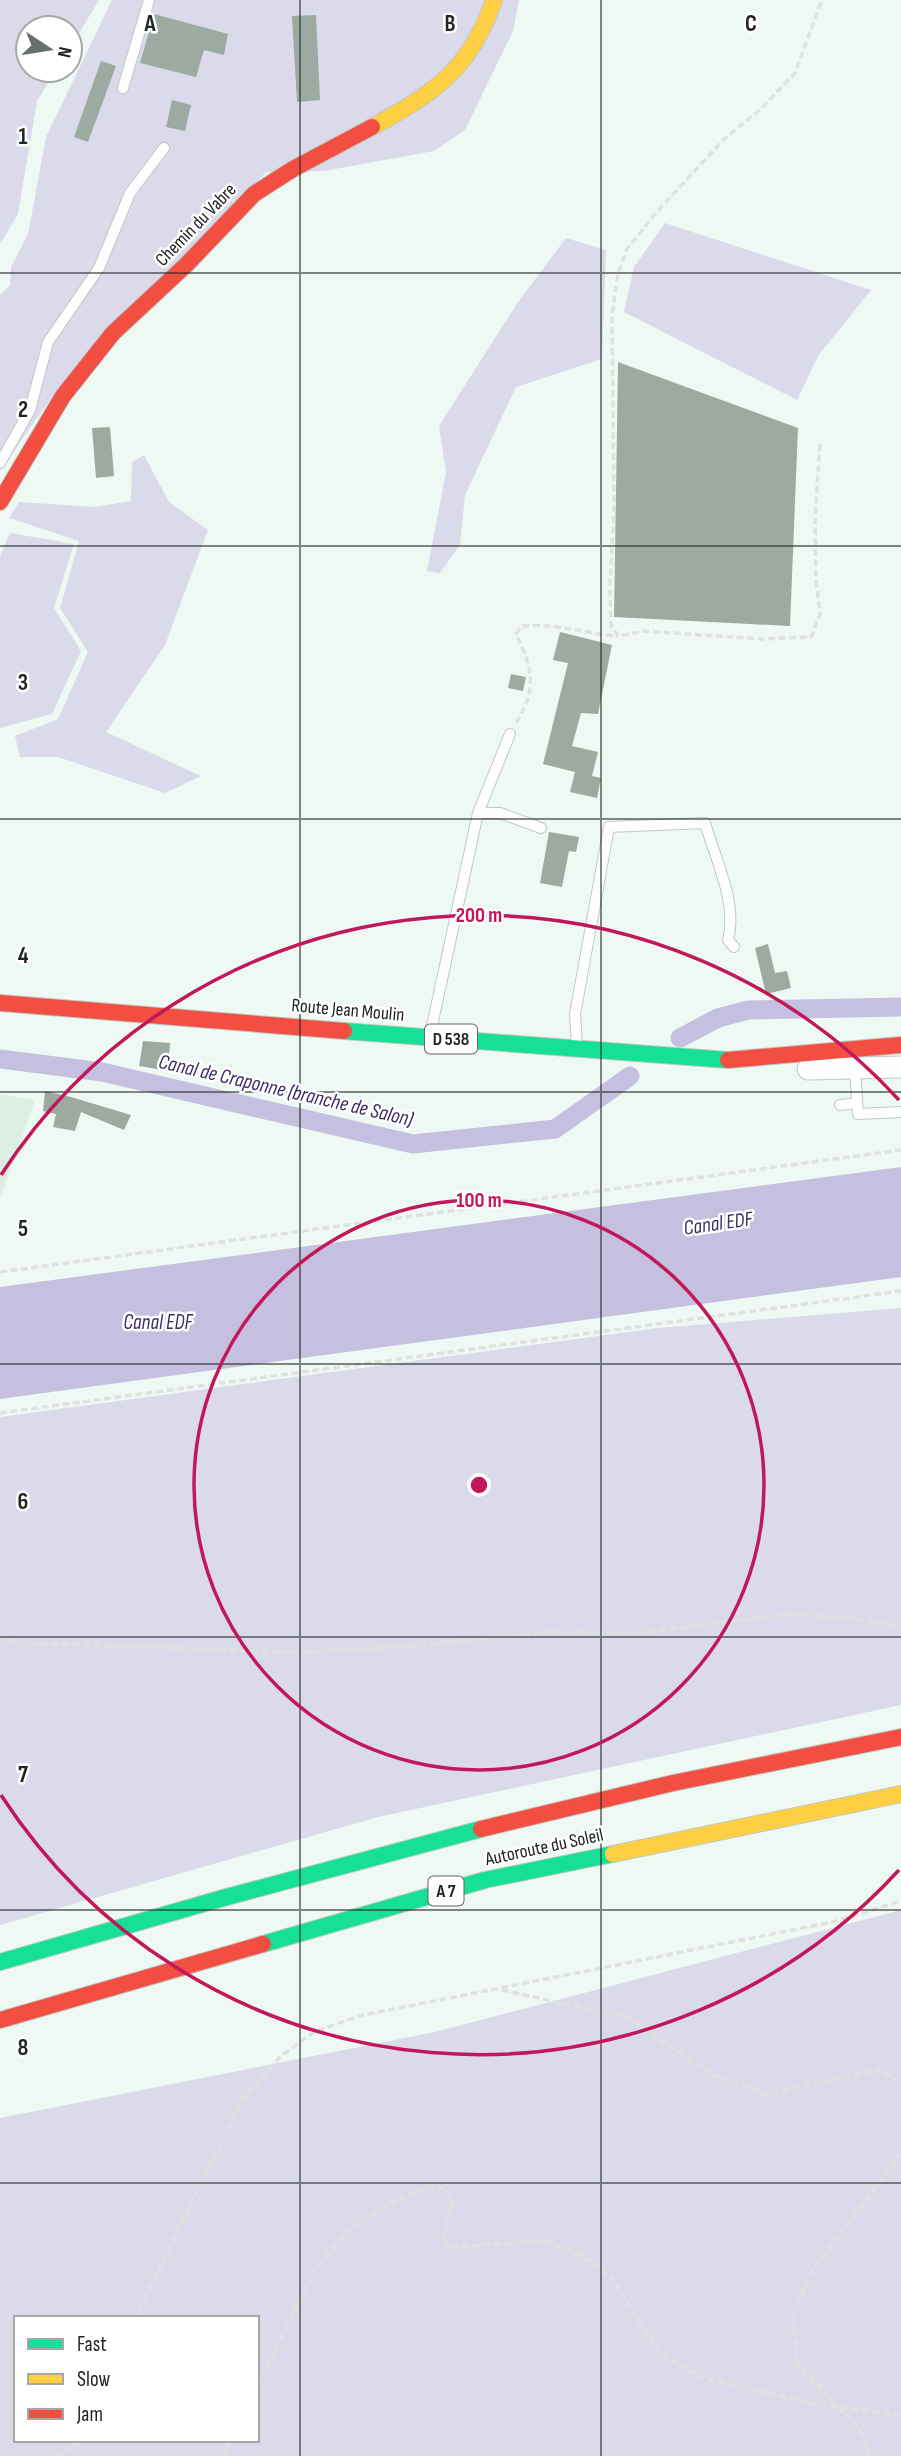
<svg xmlns="http://www.w3.org/2000/svg" width="901" height="2456" viewBox="0 0 901 2456" font-family="'Sofia Sans Condensed',sans-serif">
  <style>
    .built { fill: #ddefe4 }
    .green { fill: #dadaea; fill-rule: evenodd }
    .water { fill: #c5c0df }
    .lines { fill: none; stroke-linecap: round; stroke-linejoin: round }
    .canal { stroke: #c5c0df; stroke-width: 19 }
    .building { fill: #9caaa2 }
    .lane-casing { stroke: #c0c8c3; stroke-width: 12 }
    .street-casing { stroke: #c0c8c3; stroke-width: 23 }
    .fast-casing { stroke: #c0c8c3; stroke-width: 18 }
    .slow-casing { stroke: #c0c8c3; stroke-width: 18 }
    .jam-casing { stroke: #c0c8c3; stroke-width: 18 }
    .path { stroke: #e0e2e0; stroke-width: 3.5; stroke-dasharray: 7 3.5; stroke-linecap: butt }
    .lane { stroke: #fdfefd; stroke-width: 10 }
    .street { stroke: #fdfefd; stroke-width: 21 }
    .fast { stroke: #16e098; stroke-width: 16 }
    .slow { stroke: #ffcf43; stroke-width: 16 }
    .jam { stroke: #f24e42; stroke-width: 16 }
    .grid { fill: none; stroke: #202622; stroke-width: 2; stroke-opacity: 0.55 }
    .ring { fill: none; stroke: #c2185b; stroke-width: 3.5 }
    .labels { text-anchor: middle; stroke-width: 5; stroke-linejoin: round; paint-order: stroke }
    .shield { fill: #fff; stroke: #636764; stroke-width: 2 }
    .shield-label { font-size: 18px; font-weight: bold; fill: #202622 }
    .street-label { font-size: 19px; fill: #202622; stroke: #fff }
    .water-label { font-size: 21px; font-style: italic; fill: #3d2c64; stroke: #fff }
    .grid-label { font-size: 23px; text-anchor: middle; font-weight: bold; fill: #202622; stroke: #fff; stroke-width: 5; stroke-linejoin: round; paint-order: stroke }
    .centre { fill: #c2185b; stroke: #fff; stroke-width: 3.5 }
    .ring-label { font-size: 21px; text-anchor: middle; font-weight: bold; fill: #c2185b; stroke: #fff; stroke-width: 5; stroke-linejoin: round; paint-order: stroke }
  </style>
  <rect width="100%" height="100%" fill="#eff9f3"/>
  <path class="built" d="M0,1094L35,1100L0,1199Z"/>
  <path class="green" d="M0,0H99L70,48V28H28V70H56L37,101L18,214L0,244Z
    M112,0H519L513,31L465,130L434,151L324,171L266,172L49,401L0,471V295L10,285L11,267L28,234L46,137Z
    M665,223L871,290L818,356L797,400L624,312L634,267Z
    M566,238L606,250L602,359L516,387L465,495L460,545L440,573L427,571L446,472L439,426L518,302Z
    M144,455L169,502L208,530L165,645L106,732L201,776L165,793L58,757H20L15,736L58,719L88,652L60,608L79,541L9,518L19,502L95,507L131,501L132,462Z
    M10,533L74,544L54,608L81,651L52,714L0,728V556Z
    M901,1308V1705L378,1817L0,1925V1417L657,1328Z
    M901,1910V2456H0V2118L435,2032ZM16,2318H257V2440H16Z"/>
  <path class="water" d="M901,1167V1277L0,1399V1287Z"/>
  <g class="lines">
    <path class="canal" d="M680,1038L718,1018L748,1010L901,1007
      M0,1059L102,1072L413,1144L555,1129L630,1076"/>
  </g>
  <path class="building" d="M154,14L228,34L224,55L204,50L196,77L140,63Z
    M316,15L320,100L297,102L292,16Z
    M101,61L116,66L88,142L74,137Z
    M172,100L191,105L185,131L166,127Z
    M618,362L798,428L790,626L614,617Z
    M110,427L114,476L96,478L92,428Z
    M560,632L612,645L598,714L581,713L572,746L598,752L592,776L601,778L597,798L570,792L575,772L543,764L568,663L553,660Z
    M511,674L526,677L523,691L508,688Z
    M549,832L579,837L576,852L569,851L562,887L540,883Z
    M768,944L775,973L787,971L791,988L766,994L755,948Z
    M143,1041L170,1043L168,1071L139,1066Z
    M45,1091L71,1097L131,1115L124,1130L81,1112L75,1131L53,1127L56,1114L43,1111Z"/>
  <g class="lines">
    <g class="lane-casing">
      <path id="lane" d="M123,88L149,0
        M0,463L30,410L48,342L99,268L130,193L164,148
        M478,813H500L541,828
        M430,1035L478,813L510,734
        M577,1047L575,1014L609,827L705,823C715,858 738,904 728,940L734,947
        M855,1068L858,1114L901,1112
        M840,1105L857,1103"/>
    </g>
    <g class="street-casing">
      <path id="street" d="M808,1069L901,1067"/>
    </g>
    <g class="fast-casing">
      <path id="fast" d="M344,1031L728,1060
        M263,1944L485,1880L613,1854
        M0,1962L223,1898L481,1829"/>
    </g>
    <g class="slow-casing">
      <path id="slow" d="M372,127C434,93 470,70 494,0
        M613,1854L901,1794"/>
    </g>
    <g class="jam-casing">
      <path id="jam" d="M0,502L63,396L113,333L186,265L254,194L293,169L372,127
        M0,1003L344,1031
        M728,1060L901,1045
        M481,1829L673,1783L901,1737
        M0,2020L263,1944"/>
    </g>
    <path class="path" d="M820,444L815,518L816,580L820,614L811,637L761,639L645,631L618,636L611,625L610,588L614,507L612,315L618,274L627,249L655,214L724,139L761,109L795,73L822,0
      M516,723C537,690 533,667 516,634L522,626C555,623 584,633 617,636
      M0,1272L901,1150
      M0,1413L901,1291
      M0,1636L23,1643L300,1652L412,1646L552,1632L638,1633L790,1614L857,1619L901,1627
      M502,1990L626,2017L712,2074L764,2094L879,2070L901,2082
      M135,2318L243,2098L281,2056L314,2032L359,2016L833,1922L901,1901
      M257,2387L318,2264L356,2225L394,2201L434,2185L449,2192L452,2205L443,2237L449,2247L544,2241L580,2254L612,2278L659,2353L703,2378L810,2403L901,2415
      M55,2456L74,2445L77,2440
      M223,2456L231,2440
      M870,2456L860,2430L798,2364L792,2318L812,2271L901,2155"/>
    <use href="#lane" class="lane"/>
    <use href="#street" class="street"/>
    <use href="#fast" class="fast"/>
    <use href="#slow" class="slow"/>
    <use href="#jam" class="jam"/>
  </g>
  <path class="grid" d="M300,0V2456M601,0V2456M0,273H901M0,546H901M0,819H901M0,1092H901M0,1364H901M0,1637H901M0,1910H901M0,2183H901"/>
  <g class="ring">
    <circle cx="479" cy="1485" r="285"/>
    <path d="M899 1870A570 570 0 0 1 1 1795M1 1175A570 570 0 0 1 899 1100"/>
  </g>
  <g class="labels">
    <g class="shield">
      <rect x="425" y="1024.5" width="52" height="29" rx="5"/>
      <rect x="428.5" y="1876.5" width="35" height="29" rx="5"/>
    </g>
    <g class="shield-label">
      <text x="451" y="1045">D 538</text>
      <text x="446" y="1897">A 7</text>
    </g>
    <g class="street-label">
      <text transform="translate(195 224) rotate(-46)" y="7">Chemin du Vabre</text>
      <text transform="translate(348 1009) rotate(5)" y="7">Route Jean Moulin</text>
      <text transform="translate(544 1846) rotate(-12)" y="7">Autoroute du Soleil</text>
    </g>
    <g class="water-label">
      <text transform="translate(286 1090) rotate(13)" y="7">Canal de Craponne (branche de Salon)</text>
      <text transform="translate(718 1223) rotate(-8)" y="7">Canal EDF</text>
      <text x="158" y="1329">Canal EDF</text>
    </g>
  </g>
  <g class="grid-label">
    <text x="150" y="31">A</text>
    <text x="450" y="31">B</text>
    <text x="751" y="31">C</text>
    <text x="23" y="144">1</text>
    <text x="23" y="417">2</text>
    <text x="23" y="690">3</text>
    <text x="23" y="963">4</text>
    <text x="23" y="1236">5</text>
    <text x="23" y="1509">6</text>
    <text x="23" y="1782">7</text>
    <text x="23" y="2055">8</text>
  </g>
  <circle cx="479" cy="1485" r="10" class="centre"/>
  <g class="ring-label">
    <text x="479" y="922">200 m</text>
    <text x="479" y="1207">100 m</text>
  </g>
  <rect x="14" y="2316" width="245" height="126" fill="#ffffff" stroke="#a6a8a7" stroke-width="2"/>
  <rect x="28" y="2339" width="35" height="10" fill="#16e098" stroke="#a6a8a7" stroke-width="2"/>
  <text x="77" y="2351" font-size="21" fill="#202622">Fast</text>
  <rect x="28" y="2374" width="35" height="10" fill="#ffcf43" stroke="#a6a8a7" stroke-width="2"/>
  <text x="77" y="2386" font-size="21" fill="#202622">Slow</text>
  <rect x="28" y="2409" width="35" height="10" fill="#f24e42" stroke="#a6a8a7" stroke-width="2"/>
  <text x="77" y="2421" font-size="21" fill="#202622">Jam</text>
  <g transform="translate(49 49) rotate(102)"><circle r="33" fill="#ffffff" stroke="#a6a8a7" stroke-width="2"/>
  <path d="M0-5L12 26L0 18L-12 26Z" fill="#68706b"/>
  <text y="-10" font-size="19" font-weight="bold" text-anchor="middle" fill="#202622">N</text>
  </g>
</svg>
